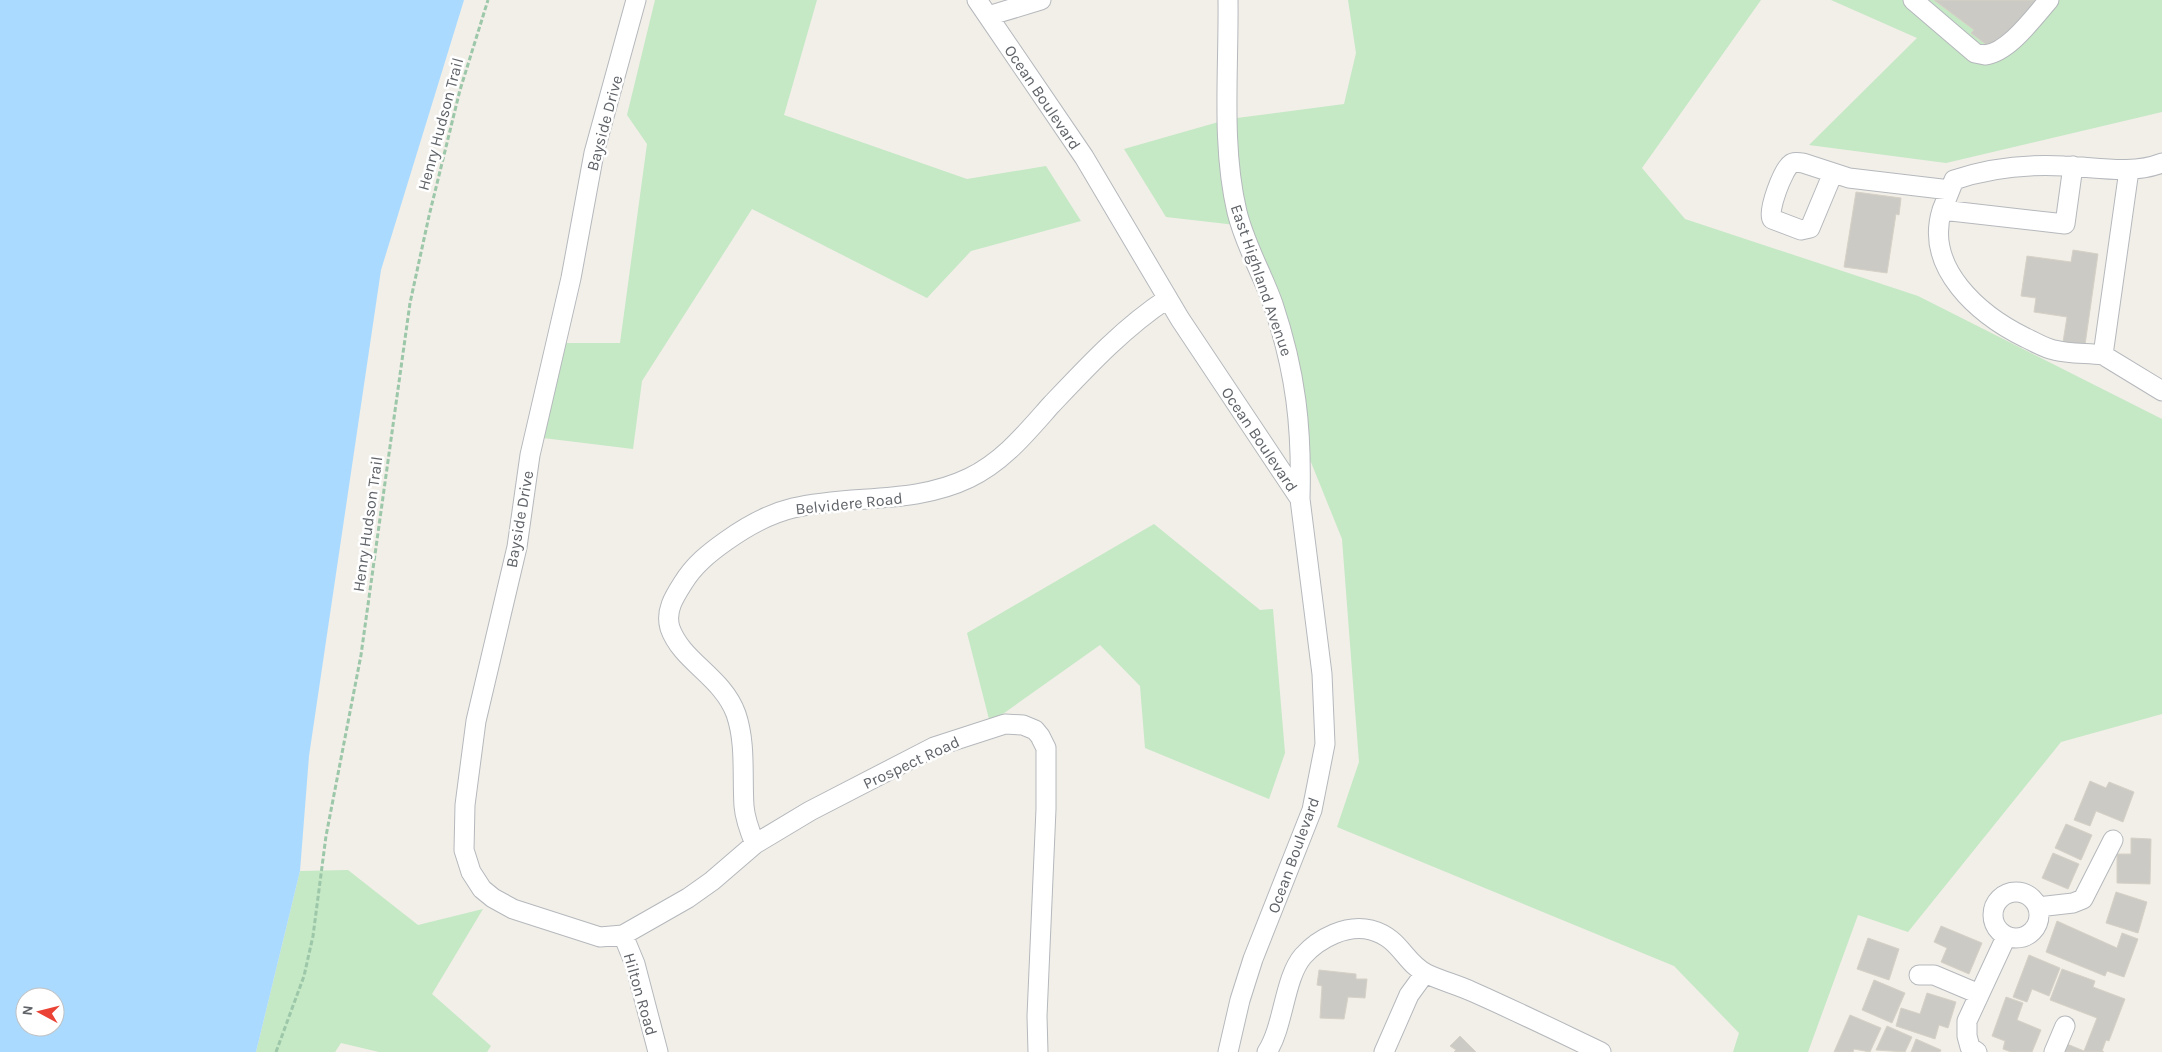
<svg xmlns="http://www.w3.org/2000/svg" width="2162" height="1052" viewBox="0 0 2162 1052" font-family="Karla,sans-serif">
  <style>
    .green { fill: #c5e8c5 }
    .water { fill: #aadaff; fill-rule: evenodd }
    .building { fill: #cccac5; stroke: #d6d1c6 }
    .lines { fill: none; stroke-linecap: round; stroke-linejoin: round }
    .minor-casing { stroke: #b5b8bc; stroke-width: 21 }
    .path { stroke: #9cc7a9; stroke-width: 3; stroke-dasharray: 5 2.5; stroke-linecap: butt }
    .minor { stroke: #fff; stroke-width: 19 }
    .labels { text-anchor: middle; stroke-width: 5; stroke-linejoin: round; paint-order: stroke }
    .street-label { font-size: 16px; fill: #5f6368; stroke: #fff }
  </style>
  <rect width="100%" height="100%" fill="#f1efe8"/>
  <path class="green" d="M655,0H817L784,115L967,179L1046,166L1081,221L971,251L927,298L752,209L642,381L633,449L535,437L553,343H620L647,144L627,115Z
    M1348,0H1761L1642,168L1685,219L1918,296L2162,419V714L2061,742L1908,932L1858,915L1808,1052H1733L1739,1033L1674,966L1337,827L1359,762L1342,539L1298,430L1292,357L1236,225L1166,217L1124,149L1229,119L1344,104L1356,53Z
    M1831,0H2162V112L1946,163L1809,145L1917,38Z
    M1154,524L1260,610L1273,609L1285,753L1269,799L1145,748L1140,686L1100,645L990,723L967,633Z
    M348,870L418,925L483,909L432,994L491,1046L487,1052H379L341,1043L335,1052H256L300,871Z"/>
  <path class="water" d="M0,0H464L381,270L309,756L300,871L256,1052H0ZM25,997H55V1027H25Z"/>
  <path class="building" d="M1934,0H2041L2000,55L1971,33L1974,30Z
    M1856,192L1901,198L1899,215L1896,214L1887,273L1844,267Z
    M2073,250L2098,254L2085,345L2063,342L2067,317L2034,312L2036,298L2021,296L2027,256L2071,262Z
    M2090,781L2106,788L2109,782L2134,792L2123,822L2096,811L2090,826L2074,820Z
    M2066,824L2092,835L2081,860L2055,848Z
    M2131,838L2151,839L2150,884L2117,883V854H2131Z
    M2053,853L2079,864L2068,889L2042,878Z
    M2116,892L2147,902L2138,933L2106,923Z
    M2057,921L2117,948L2122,933L2138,939L2124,977L2107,971L2105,976L2046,952Z
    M1941,926L1982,943L1969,974L1941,962L1947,948L1934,942Z
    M1868,938L1899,949L1889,980L1857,969Z
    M2029,955L2060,968L2049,996L2032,989L2027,1002L2013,997Z
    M2062,969L2095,981L2093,987L2125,999L2109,1041L2106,1040L2102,1051L2104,1052H2064L2067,1044L2084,1051L2097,1018L2050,1000Z
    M1319,970L1356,974V979H1367L1365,998L1348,997L1344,1019L1320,1018L1322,986L1317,985Z
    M1874,980L1905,993L1892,1023L1862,1010Z
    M1927,993L1956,1002L1948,1028L1939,1025L1935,1039L1896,1026L1901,1008L1920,1014Z
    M2006,997L2023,1003L2017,1020L2041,1030L2032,1052H2011L2003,1049L2005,1041L1992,1036Z
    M1850,1015L1881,1028L1870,1052L1854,1049L1853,1052H1834Z
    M1887,1026L1912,1037L1905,1052L1876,1050Z
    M1460,1036L1476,1052H1454L1456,1050L1450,1046Z
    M1916,1039L1941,1050L1940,1052H1911Z"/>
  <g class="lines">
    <g class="minor-casing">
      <path id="minor" d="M636,0L594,153L571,278L530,455L517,547L476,721L465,805L464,850L471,872L482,889L493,898L513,909L600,937L623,935L688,898L712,881L755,844L810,811L934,747L1005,724L1023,725L1035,730L1040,736L1046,748V809L1037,1016L1038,1052
        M977,0L1084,157L1180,319L1300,499L1322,674L1325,744L1312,810L1253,959L1240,1000L1228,1052
        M1228,0C1229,70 1221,144 1237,212C1245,245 1262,273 1273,304C1296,373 1302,427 1300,499
        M1913,0L1975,53L1985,55C2009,52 2033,18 2049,0
        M988,16L1041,0
        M2073,166L2065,224L1942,210L1954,180C1989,168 2026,164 2064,166C2097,167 2131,175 2162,163
        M2129,170L2103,355L2162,391
        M1833,173L1810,228L1801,230L1772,219C1767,212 1783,169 1791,164C1794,161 1799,163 1803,163L1849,178L1950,190
        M1942,210C1924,268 1979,315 2026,338C2035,342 2044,348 2054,350C2069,354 2087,353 2103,355
        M755,844C750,832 745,819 744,806C742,776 746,743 736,714C722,676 682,662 670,628C665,611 674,597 683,583C694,565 709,553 726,541C747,526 768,514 793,508C852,494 913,505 969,478C1003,462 1027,432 1051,405C1087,367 1123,328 1167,299
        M1993 915a23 23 0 1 1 46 0a23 23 0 1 1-46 0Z
        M2038,907L2073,903L2083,899L2113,840
        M623,935L635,964L658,1052
        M1919,975H1934L1979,994
        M1267,1052C1284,1026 1284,978 1303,956C1319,938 1347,924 1371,930C1401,938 1404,963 1427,974C1442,981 1458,985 1473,992C1516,1011 1559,1032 1601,1052
        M1384,1052L1409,995L1425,973
        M1977,1052L1970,1047L1967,1036V1021L2006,937
        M2054,1052L2065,1026"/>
    </g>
    <path class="path" d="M276,1052L304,976L313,936L326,836L361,655L410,303L429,216L460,90L488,0"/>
    <use href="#minor" class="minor"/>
  </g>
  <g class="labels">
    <g class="street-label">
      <text transform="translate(1043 97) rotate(56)" y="6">Ocean Boulevard</text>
      <text transform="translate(604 123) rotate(-75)" y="6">Bayside Drive</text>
      <text transform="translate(440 124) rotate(-75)" y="6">Henry Hudson Trail</text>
      <text transform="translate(1262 280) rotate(71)" y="6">East Highland Avenue</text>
      <text transform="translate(1260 439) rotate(56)" y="6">Ocean Boulevard</text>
      <text transform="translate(849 503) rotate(-6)" y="6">Belvidere Road</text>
      <text transform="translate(519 519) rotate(-80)" y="6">Bayside Drive</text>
      <text transform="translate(367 524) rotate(-82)" y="6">Henry Hudson Trail</text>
      <text transform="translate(911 762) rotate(-25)" y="6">Prospect Road</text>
      <text transform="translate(1293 855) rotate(-70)" y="6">Ocean Boulevard</text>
      <text transform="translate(641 994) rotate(74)" y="6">Hilton Road</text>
    </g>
  </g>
  <g transform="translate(40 1012) rotate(277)"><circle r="24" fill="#ffffff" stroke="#bfc1c3"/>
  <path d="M0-4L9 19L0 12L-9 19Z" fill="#ea4335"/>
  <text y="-8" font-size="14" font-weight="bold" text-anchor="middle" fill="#5f6368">N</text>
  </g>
</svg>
